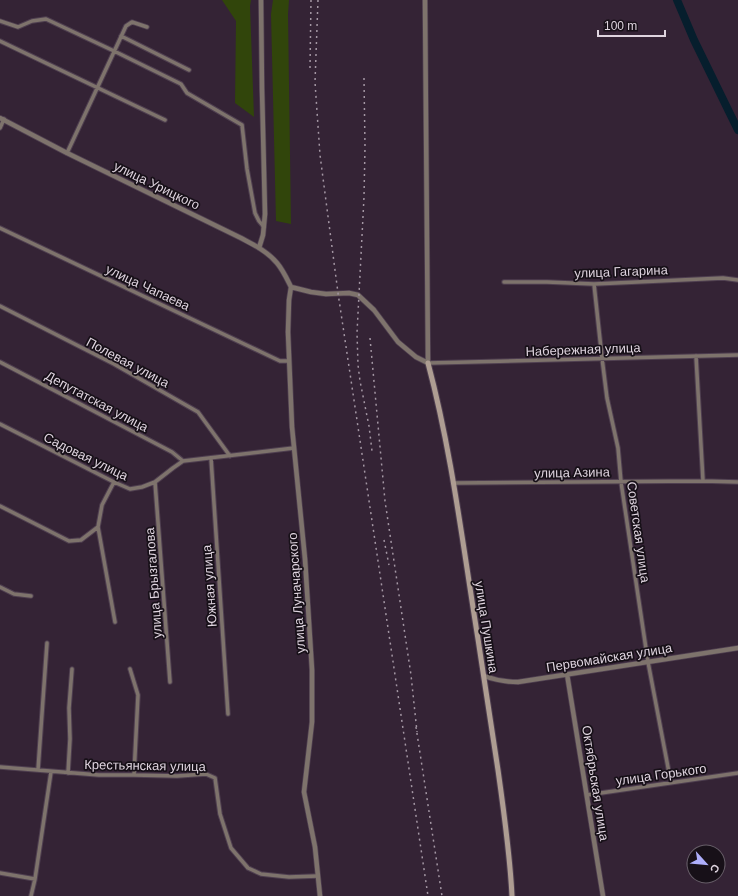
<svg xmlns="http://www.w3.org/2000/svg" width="738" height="896" viewBox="0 0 738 896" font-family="Helvetica,sans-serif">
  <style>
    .green { fill: #31450b }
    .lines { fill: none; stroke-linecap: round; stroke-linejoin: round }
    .river { stroke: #061e2d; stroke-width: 8 }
    .minor-casing { stroke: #4f3f50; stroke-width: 5.5 }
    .tertiary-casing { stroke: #4f3f50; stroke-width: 6 }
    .secondary-casing { stroke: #4f3f50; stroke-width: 7 }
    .minor { stroke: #7e736c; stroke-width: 3.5 }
    .tertiary { stroke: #7e736c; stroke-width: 4.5 }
    .secondary { stroke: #ae9d92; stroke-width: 5 }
    .rail { stroke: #a497a4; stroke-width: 1.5; stroke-dasharray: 2 4; stroke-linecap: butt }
    .labels { text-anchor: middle; stroke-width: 3.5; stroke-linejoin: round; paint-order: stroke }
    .street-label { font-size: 13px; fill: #dfd4df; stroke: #171018 }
  </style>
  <rect width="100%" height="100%" fill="#342335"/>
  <path class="green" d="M222,0H251L250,6L254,117L235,103L236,21Z
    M273,0H289L288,14L291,224L276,221L271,14Z"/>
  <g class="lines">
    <path class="river" d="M677,0L694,40L738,130"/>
    <g class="minor-casing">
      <path id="minor" d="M0,21L18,27L32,21L46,19L114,51L181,84L187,93L242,125L247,169L255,213L259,221L264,227
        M121,36L189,70
        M0,41L165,120
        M0,128L4,119
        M67,153L126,26L132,22L147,27
        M0,228L280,361H289
        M504,282H547L594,284L723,278L738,280
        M594,284L602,358L607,398L618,448L621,482L648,662L671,783
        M0,306L114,364L198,412L230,456
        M696,356L703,481
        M0,362L172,452L183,461
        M428,363L738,355
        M0,424L114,482L130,489L142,487L155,482L173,468L183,461L294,448
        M211,458L228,714
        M155,482L170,682
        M453,483L703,481L738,482
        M0,506L69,541L81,540L98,527L102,505L114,482
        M98,527L115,622
        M0,587L14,594L31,596
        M130,669L138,695L134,775
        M0,767L99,775H134L177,776L206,774L215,778L220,814L231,848L248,868L261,874L289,877L318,876
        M38,770L47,643
        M68,773L70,739L69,708L72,669
        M587,795L738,773
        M0,873L35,879
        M31,896L35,879L51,772"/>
    </g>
    <g class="tertiary-casing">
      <path id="tertiary" d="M0,118L67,153L241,238C254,245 267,251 277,263C283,270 287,279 291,287
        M259,248L263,235L265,214L262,89L261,0
        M291,287L289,300L288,332L292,427L305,559L312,670V722L304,792L315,847L320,896
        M291,287L311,292L326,294L349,293L358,295L374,310L398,342L416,357L428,363L425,0
        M567,674L603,896
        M484,676C495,680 506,682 518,682L738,648"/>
    </g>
    <g class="secondary-casing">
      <path id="secondary" d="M428,363C452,453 463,547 478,639C485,683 491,726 498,770C504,812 510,854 512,896"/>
    </g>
    <use href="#minor" class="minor"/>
    <use href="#tertiary" class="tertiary"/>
    <use href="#secondary" class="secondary"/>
    <path class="rail" d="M318,0L315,82L320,155L338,293L428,896
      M310,68L311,0
      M364,78L365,147L364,197L357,333L358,365L360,381L369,426L372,451
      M370,338L385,501L411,675L417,732
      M384,540L389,565
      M416,727L442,896"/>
  </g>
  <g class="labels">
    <g class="street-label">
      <text transform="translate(157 185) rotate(26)" y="5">улица Урицкого</text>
      <text transform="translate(621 271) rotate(-2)" y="5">улица Гагарина</text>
      <text transform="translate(148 287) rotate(25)" y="5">улица Чапаева</text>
      <text transform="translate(583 349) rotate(-2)" y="5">Набережная улица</text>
      <text transform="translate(128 362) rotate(28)" y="5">Полевая улица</text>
      <text transform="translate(97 401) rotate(28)" y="5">Депутатская улица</text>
      <text transform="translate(86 456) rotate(26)" y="5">Садовая улица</text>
      <text transform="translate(572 472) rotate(-1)" y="5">улица Азина</text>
      <text transform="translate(639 532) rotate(82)" y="5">Советская улица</text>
      <text transform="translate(153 583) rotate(-94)" y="5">улица Брызгалова</text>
      <text transform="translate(209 586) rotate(-94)" y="5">Южная улица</text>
      <text transform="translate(296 593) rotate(-94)" y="5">улица Луначарского</text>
      <text transform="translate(487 627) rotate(81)" y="5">улица Пушкина</text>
      <text transform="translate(609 657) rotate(-9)" y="5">Первомайская улица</text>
      <text transform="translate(145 765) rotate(1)" y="5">Крестьянская улица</text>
      <text transform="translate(661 774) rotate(-8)" y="5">улица Горького</text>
      <text transform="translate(596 783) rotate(81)" y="5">Октябрьская улица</text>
    </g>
  </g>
  <g transform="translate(706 864) rotate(117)"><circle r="19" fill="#171018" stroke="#675e68"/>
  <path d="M0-3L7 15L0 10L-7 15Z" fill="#aeaefb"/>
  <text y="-6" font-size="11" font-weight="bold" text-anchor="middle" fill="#dfd4df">С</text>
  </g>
  <path d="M598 30v6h67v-6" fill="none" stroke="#dfd4df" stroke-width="2"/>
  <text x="604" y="30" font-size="12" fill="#dfd4df" stroke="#171018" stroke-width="3" paint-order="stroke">100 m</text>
</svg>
